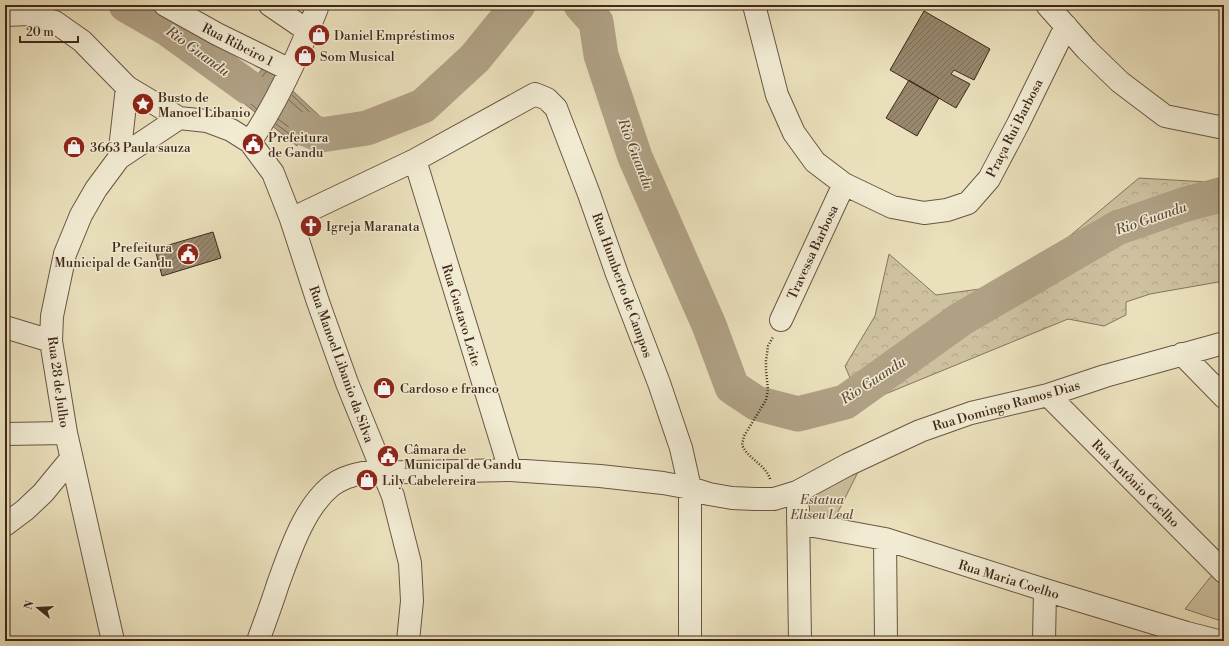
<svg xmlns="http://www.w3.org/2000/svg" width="1229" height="646" viewBox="0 0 1229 646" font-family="'Libre Bodoni',serif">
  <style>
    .forest { fill: url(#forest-crowns); stroke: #86745c }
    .park { fill: #cdc1a0; stroke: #86745c }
    .water { fill: #b0a185; stroke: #83715a }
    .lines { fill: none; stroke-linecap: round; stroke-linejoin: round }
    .shore { stroke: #78644f; stroke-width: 1 }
    .river { stroke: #b0a185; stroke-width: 35 }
    .building { fill: url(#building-hatch); stroke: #402819 }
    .minor-casing { stroke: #6a5642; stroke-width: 24 }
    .path { stroke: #402819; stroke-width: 2.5; stroke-dasharray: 1 2; stroke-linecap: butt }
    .minor { stroke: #f1ebd3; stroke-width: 22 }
    .labels { text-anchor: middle; stroke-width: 3; stroke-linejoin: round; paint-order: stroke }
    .poi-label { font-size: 13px; fill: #402819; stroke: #f1ebd3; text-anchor: start }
    .street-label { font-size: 13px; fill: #402819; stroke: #f1ebd3 }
    .park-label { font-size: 13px; font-style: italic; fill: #634e3b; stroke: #f1ebd3 }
    .water-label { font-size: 14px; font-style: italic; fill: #624c39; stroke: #f1ebd3 }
  </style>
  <defs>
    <pattern id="forest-crowns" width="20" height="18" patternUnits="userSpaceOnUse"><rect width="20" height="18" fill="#cdc1a0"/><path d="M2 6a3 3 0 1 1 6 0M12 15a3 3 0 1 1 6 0" fill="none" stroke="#b1a689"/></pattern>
    <pattern id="building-hatch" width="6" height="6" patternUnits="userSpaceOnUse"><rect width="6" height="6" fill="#98886e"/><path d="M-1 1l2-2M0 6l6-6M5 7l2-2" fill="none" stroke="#7d6f5a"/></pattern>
  </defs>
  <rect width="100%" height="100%" fill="#eae0bc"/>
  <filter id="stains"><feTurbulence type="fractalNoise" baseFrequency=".005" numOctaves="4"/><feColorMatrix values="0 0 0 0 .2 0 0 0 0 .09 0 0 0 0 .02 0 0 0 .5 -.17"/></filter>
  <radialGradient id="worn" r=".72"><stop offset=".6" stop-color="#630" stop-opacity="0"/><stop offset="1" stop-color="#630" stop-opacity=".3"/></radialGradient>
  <path class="forest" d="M1139,178L1224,183V281L1150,294L1126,302V315L1104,326L1068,319L861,404L845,366L875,316L889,254L936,295L987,288L1060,244Z"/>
  <path class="park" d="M866,456L830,528L804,517L798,503Z
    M1220,565L1224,568V622L1185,609Z"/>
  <path class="water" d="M265,65L325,121L306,129L297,146L240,100L248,87Z"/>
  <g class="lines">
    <path class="shore" d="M257,109L246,100V99L251,90L266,72
      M278,119L294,131L300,122L307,118V116L289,100
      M276,124L295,138L303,126L316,120V118L292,95"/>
    <path class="river" d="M126,5L168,29L248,87
      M581,5L596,22L601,55L635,157L709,325L732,387L756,403L798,414L845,402L961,319L1117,228L1183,205L1224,194
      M306,129L321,135L367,128L423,106L475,58L518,5"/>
  </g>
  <path class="building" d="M924,11L990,49L974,80L954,70L951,74L970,84L956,108L890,70Z
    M909,80L939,98L917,136L886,118Z
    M213,232L221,258L162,276L155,249Z"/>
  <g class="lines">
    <g class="minor-casing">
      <path id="minor" d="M165,5L217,34L290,70
        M270,5L308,31
        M754,5L777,95L794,133L815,162L844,184L892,207L924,213L947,210L968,203L989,179L1018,124L1066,26
        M1047,5L1087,50L1120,82L1165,116L1224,128
        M5,15L29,14L55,22L82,41L127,87L179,118L207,121L231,130L250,142L273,173L291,219L318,302L347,383L393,496L410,563L412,601L408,641
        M250,142C278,101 299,54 317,8
        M119,158L127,87
        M415,160L510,470
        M291,219L415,160L535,94L547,99L556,108L589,194L617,274L659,383L681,448L690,488V641
        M781,320L844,184
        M5,327L51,341
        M1182,354L1224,397
        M1048,395L1224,572
        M5,434L66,433
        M798,509L800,641
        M798,523L885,539L1045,590L1187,633L1218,641
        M5,525L25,510L43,493L71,459
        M885,539L886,641
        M113,641L66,433L51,341L52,316L65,254L81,215L96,189L119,158L179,118
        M258,641C265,622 272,603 278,584C290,551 304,508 331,486C341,478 351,476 362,473L510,470L600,476L663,483L690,488L709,494L732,498L755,499H774L797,492L847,465L920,431L971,413L1048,395L1105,376L1224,343
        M1044,641L1045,590"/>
    </g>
    <path class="path" d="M770,479C766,465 749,460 742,445L744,436L766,400L768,390L766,370V361L768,346L773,337"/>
    <use href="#minor" class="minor"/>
  </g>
  <defs>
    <g id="shop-disc" transform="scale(1.15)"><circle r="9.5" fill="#8f2418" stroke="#f1ebd3"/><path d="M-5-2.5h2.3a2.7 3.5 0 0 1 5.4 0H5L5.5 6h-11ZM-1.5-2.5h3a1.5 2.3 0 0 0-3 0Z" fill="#fff"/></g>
    <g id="sight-disc" transform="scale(1.15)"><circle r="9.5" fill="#8f2418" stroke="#f1ebd3"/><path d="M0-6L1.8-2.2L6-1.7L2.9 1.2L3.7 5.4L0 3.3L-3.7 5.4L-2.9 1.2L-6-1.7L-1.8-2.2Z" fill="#fff"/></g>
    <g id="civic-disc" transform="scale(1.15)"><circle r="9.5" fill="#8f2418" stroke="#f1ebd3"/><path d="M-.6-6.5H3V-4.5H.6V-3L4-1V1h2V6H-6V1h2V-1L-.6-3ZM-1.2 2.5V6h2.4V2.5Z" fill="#fff"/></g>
    <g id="church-disc" transform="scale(1.15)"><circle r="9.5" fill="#8f2418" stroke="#f1ebd3"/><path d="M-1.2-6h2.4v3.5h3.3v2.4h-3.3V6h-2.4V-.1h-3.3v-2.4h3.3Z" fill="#fff"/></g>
  </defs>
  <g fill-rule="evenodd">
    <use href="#shop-disc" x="319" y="35"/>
    <use href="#shop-disc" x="305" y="56"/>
    <use href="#sight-disc" x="143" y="104"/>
    <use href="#civic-disc" x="253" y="144"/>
    <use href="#shop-disc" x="74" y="147"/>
    <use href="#church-disc" x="311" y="226"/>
    <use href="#civic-disc" x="188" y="254"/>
    <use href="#shop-disc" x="384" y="388"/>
    <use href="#civic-disc" x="388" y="456"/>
    <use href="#shop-disc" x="367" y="480"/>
  </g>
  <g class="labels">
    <g class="poi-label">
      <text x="334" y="40">Daniel Empréstimos</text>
      <text x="320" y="61">Som Musical</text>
      <text x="158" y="102">Busto de<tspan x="158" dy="15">Manoel Libanio</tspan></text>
      <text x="268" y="142">Prefeitura<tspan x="268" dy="15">de Gandu</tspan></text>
      <text x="90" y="152">3663 Paula sauza</text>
      <text x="326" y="231">Igreja Maranata</text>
      <text x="172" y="252" text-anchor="end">Prefeitura<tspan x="172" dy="15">Municipal de Gandu</tspan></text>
      <text x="400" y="393">Cardoso e franco</text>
      <text x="404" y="454">Câmara de<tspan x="404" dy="15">Municipal de Gandu</tspan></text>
      <text x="382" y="485">Lily Cabelereira</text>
    </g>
    <g class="street-label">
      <text transform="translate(238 44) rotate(27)" y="5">Rua Ribeiro 1</text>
      <text transform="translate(1014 128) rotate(-63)" y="5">Praça Rui Barbosa</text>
      <text transform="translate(812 252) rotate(-65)" y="5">Travessa Barbosa</text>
      <text transform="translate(623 285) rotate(70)" y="5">Rua Humberto de Campos</text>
      <text transform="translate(462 315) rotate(73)" y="5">Rua Gustavo Leite</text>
      <text transform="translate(342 364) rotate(70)" y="5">Rua Manoel Libanio da Silva</text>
      <text transform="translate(59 382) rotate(82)" y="5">Rua 28 de Julho</text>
      <text transform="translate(1006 405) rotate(-16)" y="5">Rua Domingo Ramos Dias</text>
      <text transform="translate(1136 483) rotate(45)" y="5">Rua Antônio Coelho</text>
      <text transform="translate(1009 579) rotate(17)" y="5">Rua Maria Coelho</text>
    </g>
    <g class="park-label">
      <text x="822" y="504">Estatua<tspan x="822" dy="15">Eliseu Leal</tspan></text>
    </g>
    <g class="water-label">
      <text transform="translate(198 51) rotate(36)" y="5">Rio Guandu</text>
      <text transform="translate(636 154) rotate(69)" y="5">Rio Guandu</text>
      <text transform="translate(1151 218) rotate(-19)" y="5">Rio Guandu</text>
      <text transform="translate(873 380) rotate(-33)" y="5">Rio Guandu</text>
    </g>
  </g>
  <rect width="1229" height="646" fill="none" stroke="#eae0bc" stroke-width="20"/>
  <rect x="6" y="6" width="1217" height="634" fill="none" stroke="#402819" stroke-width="2"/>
  <rect x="10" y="10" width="1209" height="626" fill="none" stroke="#402819"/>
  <g transform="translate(38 608) rotate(288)" stroke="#f1ebd3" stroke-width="3" paint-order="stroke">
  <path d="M0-3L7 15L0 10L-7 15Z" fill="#402819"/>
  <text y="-6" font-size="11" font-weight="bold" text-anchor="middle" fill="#402819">N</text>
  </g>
  <path d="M20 36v6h58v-6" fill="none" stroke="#402819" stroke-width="2"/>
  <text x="26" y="36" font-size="12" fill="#402819" stroke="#f1ebd3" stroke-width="3" paint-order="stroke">20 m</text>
  <rect width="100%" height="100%" filter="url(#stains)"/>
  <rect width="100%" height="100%" fill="url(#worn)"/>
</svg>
